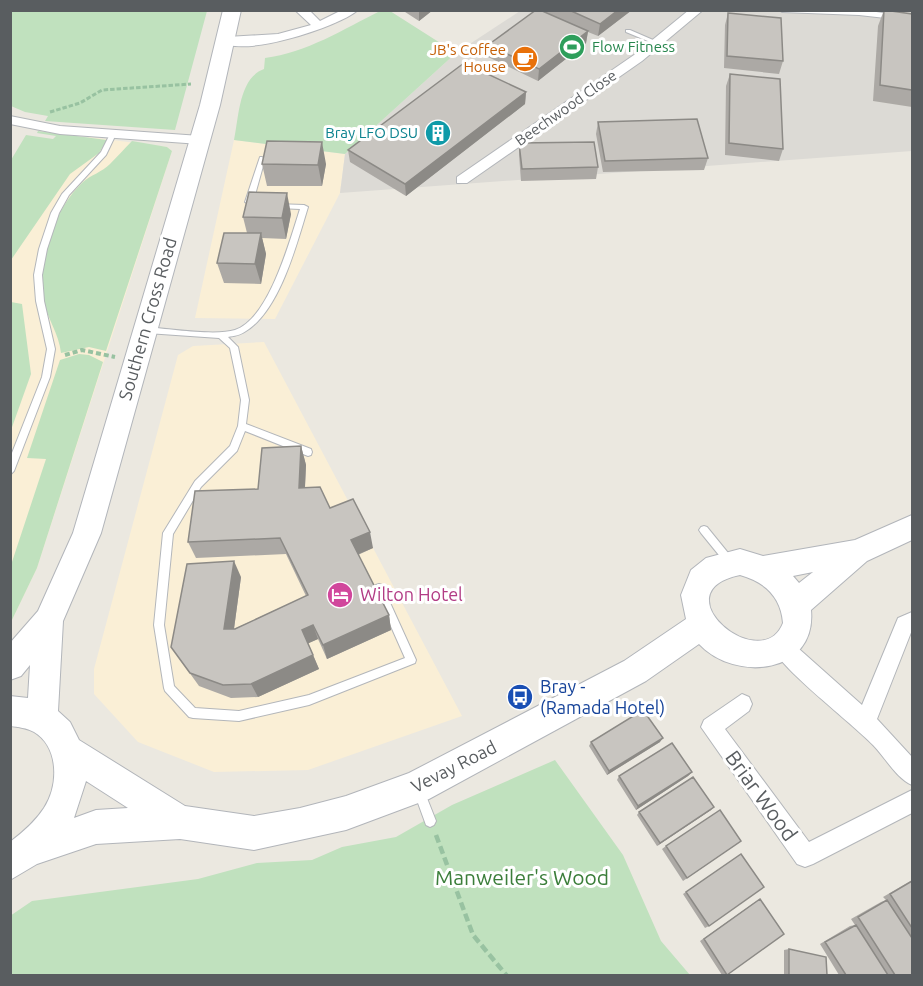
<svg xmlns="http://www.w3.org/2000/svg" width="923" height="986" viewBox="0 0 923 986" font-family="Ubuntu,sans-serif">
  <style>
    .commercial { fill: #faefd6 }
    .industrial { fill: #dcdad5 }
    .green { fill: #c0e1be }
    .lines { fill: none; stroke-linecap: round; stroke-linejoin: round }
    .service-casing { stroke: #b3b6ba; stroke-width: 2 }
    .minor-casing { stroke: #b3b6ba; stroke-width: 2 }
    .secondary-casing { stroke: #b2b5ba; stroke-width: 2 }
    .path-far2 { stroke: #98c2a1; stroke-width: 3; stroke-dasharray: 4.5 2; stroke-linecap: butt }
    .path-far1 { stroke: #98c2a1; stroke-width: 4; stroke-dasharray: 5 3; stroke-linecap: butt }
    .path { stroke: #98c2a1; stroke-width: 4.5; stroke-dasharray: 8 4; stroke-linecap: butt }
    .service { fill: #fff; fill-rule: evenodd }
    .minor { fill: #fff; fill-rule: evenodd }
    .secondary { fill: #fff; fill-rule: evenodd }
    .wall { fill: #aca9a5 }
    .shaded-wall { fill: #8c8a86 }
    .building { fill: #c8c5c0; stroke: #8c8a86; stroke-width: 1.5 }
    .labels { text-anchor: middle; stroke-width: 6; stroke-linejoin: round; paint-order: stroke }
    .far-leisure-label { font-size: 15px; fill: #27864d; stroke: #fff; text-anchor: start }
    .far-food-label { font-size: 15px; fill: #c56008; stroke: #fff; text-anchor: end }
    .far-street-label { font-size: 15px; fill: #595d60; stroke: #fff }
    .far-culture-label { font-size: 15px; fill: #0d838f; stroke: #fff; text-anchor: end }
    .street-label { font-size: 18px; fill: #595d60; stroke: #fff }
    .hotel-label { font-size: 18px; fill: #b23c85; stroke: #fff; text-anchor: start }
    .transit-label { font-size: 18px; fill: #164399; stroke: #fff; text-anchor: start }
    .near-street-label { font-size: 21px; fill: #595d60; stroke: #fff }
    .near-park-label { font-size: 21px; fill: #3b7e3a; stroke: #fff }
  </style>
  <rect width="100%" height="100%" fill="#ebe8e0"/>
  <path class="commercial" d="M89,137L167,147L172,151L37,568L11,622V247Z
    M234,140L345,154L340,193L275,319L195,318Z
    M264,342L462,716L308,770L214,772L138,742L94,694V669L178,355L193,346Z"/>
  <path class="industrial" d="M520,11H912V151L340,193L345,154L456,53Z"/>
  <path class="green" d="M11,10L207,11L175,130L45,121L48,116L25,112L11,106Z
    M380,11H390L456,53L345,154L234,140C239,116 239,78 264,69L265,58C306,53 344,29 380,11Z
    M38,131L107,140L99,153L70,174L11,260V160L26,135L53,139L56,136L37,133Z
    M132,141L167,147L172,151L106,351L89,347L61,353C59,333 47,319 44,301C37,262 53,210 83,182C91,175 102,172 110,164C117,157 124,149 132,141Z
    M11,302L22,304L31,374L11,430Z
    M79,354L89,355L103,362L37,568L11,622V565L46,459L27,458L60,360Z
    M555,760L623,855L661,941L690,975H11L10,916L32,901L198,879L257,863L312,860L342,847L396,837L452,805Z"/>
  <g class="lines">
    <g class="service-casing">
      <path id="service" d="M779,10H862L912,17V21L859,15L782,12Z
        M626,30H630L660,43L655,44L626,32Z
        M111,132H113L116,134L106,155L69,195L59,213L47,249L42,275L44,301L55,349L50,377L14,471L10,475V458L42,377L47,349L36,301L34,275L39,249L51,213L62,194L101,152Z
        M260,157H262L265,159L253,202L249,204L245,202Z
        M275,204L304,205L308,207C297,243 280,310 246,331C241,335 234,336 228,337L238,347L249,400L246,424L311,449L312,452L311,455L308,456L245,431L237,451L201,487L173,534L164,625L174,686L195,708L239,711L309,695L405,658L374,588L376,585L379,584L382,585L416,660L415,663L309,705L239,721L193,718L189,717L165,691L164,688L154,625L163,533L195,481L230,446L238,426L241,400L230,348L219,338L147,333L143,330L147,327C169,329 216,336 235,330C269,319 290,240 300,209L278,208H275Z
        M704,526L707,527L733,559L735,562L733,565L730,566L727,565L701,533L699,530L701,527Z
        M419,787L423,788L436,821L434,825L430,827L426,825L414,792L415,788Z"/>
    </g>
    <g class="minor-casing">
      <path id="minor" d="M295,10H309L320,21L342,10H358C339,27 240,59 221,41L227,37L278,34L311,25Z
        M689,10H703L642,61L467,183H457V177L634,55Z
        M10,116L60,126L200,136L207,140L200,144L60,134L10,124Z
        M912,612V630L877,719L912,757V785C896,778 885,757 873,745C851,722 783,671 772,647L775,640L782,638L789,640L862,705L898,618Z
        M742,694L749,697L752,704L749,711L725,729L809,842L912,790V813L813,864L805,867L797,864L701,727L704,720Z"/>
    </g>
    <g class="secondary-casing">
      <path id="secondary" d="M223,10H241L220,105L101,533L63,621L58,711L70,722L79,740L185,806L254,816L300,808L346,796L409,773L624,661L686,619L681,595L691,570L706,558L740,549L763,556L855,540L912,515V540L867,561L811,610C817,674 736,683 699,644L646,681L429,799L346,830L254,850L180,839L96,844L37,864L10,880V842C23,832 35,822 44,808C59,785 59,747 34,732C27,728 18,727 10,726V696L28,698L30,665L21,676L10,680V643L38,611L73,533L200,105ZM813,572L799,583L793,576ZM740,575C765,582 781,597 783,623C762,677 658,592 740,575ZM86,781L128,808L96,810L74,818Z"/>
    </g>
    <path class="path-far2" d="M50,112L80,103L102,90L191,84"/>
    <path class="path-far1" d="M65,355L82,350L115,357"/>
    <path class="path" d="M436,835L473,935L507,976"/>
    <use href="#service" class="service"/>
    <use href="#minor" class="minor"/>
    <use href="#secondary" class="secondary"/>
  </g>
  <path class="wall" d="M402,10H433L419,21Z
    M541,10H632L598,36L588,32L586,43L538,81L488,57V45Z
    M884,10L912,14V107L873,101L878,26Z
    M728,13L783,61L779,74L724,68L725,25Z
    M730,74L783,149L779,161L725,155L726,86Z
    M526,92L525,104L406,196L350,162L348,150Z
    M598,122L708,158L704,170L603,172L596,134Z
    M519,143L598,167L596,179L521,181L519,155Z
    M262,164H326L322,186H267Z
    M291,214L286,239L262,238L266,254L261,284L224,283L217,263L247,233L243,217Z
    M301,446L306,465L305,488L330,508L373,548L358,555L389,615L391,630L327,659L318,639L308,643L319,669L258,697L231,698L199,686L171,647L241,577L234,629L306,596L286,554L196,558L188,542L258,489Z
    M591,742H660L607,775L589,746Z
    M692,772L688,776L636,810L617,780L619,776Z
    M711,810L657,846L637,815L639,812Z
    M741,841L683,881L662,849L666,846Z
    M741,854L709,926L705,928L683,894Z
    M912,880V975H839L820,944L850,926L855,925L851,919L881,902L886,900L883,897Z
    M760,899L727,975H722L700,941L755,902Z
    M789,949L827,975H784V950Z"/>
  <path class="shaded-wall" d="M421,10H433L419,21V12Z
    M618,10H632L598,36L600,24Z
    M588,31L586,43L538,81L539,69Z
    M526,92L525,104L406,196L405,184Z
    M322,142L326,164L322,186L318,165Z
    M287,193L291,214L286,239L282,218Z
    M261,233L266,254L261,284L255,264Z
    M301,446L306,465L304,505L299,488Z
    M370,532L373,548L354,556L351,540Z
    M234,561L241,577L232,643L224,629Z
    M389,615L391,630L327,659L323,645Z
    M313,625L318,639L307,644L302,630Z
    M313,655L319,669L258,697L251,684Z
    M663,738L660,742L607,775L609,771Z
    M692,772L688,776L636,810L638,806Z
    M714,807L711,810L657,846L660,843Z"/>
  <path class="building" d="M536,10H540L588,31L539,69L488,45Z
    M569,10H618L600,24Z
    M884,10L912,14V90L880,85Z
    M728,13L781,18L783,61L727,56Z
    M464,63L526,92L405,184L348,150Z
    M730,74L780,79L783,149L729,143Z
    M697,119L708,158L605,161L598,122Z
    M267,141L322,142L318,165L262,164Z
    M594,142L598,167L522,169L519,143Z
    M249,192L287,193L282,218L243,217Z
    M224,233H261L255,264L217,263Z
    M301,446L299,488L320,487L330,508L353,499L370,532L351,540L389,615L323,645L313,625L302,630L313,655L251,684L223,685L190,673L171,647L187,564L234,561L224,629H235L308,595L280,538L188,542L195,491L258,489L262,448Z
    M643,710L663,738L609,771L591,742Z
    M672,743L692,772L638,806L619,776Z
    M693,777L714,807L660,843L639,812Z
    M720,810L741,841L687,878L666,846Z
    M741,854L764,887L709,926L686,892Z
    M912,881V928L890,894Z
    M760,899L784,934L727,975L704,939Z
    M887,900L912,938V975H895L858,917Z
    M856,925L888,975H846L825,942Z
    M789,949L826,957L827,975H789Z"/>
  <defs>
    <g id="stadium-disc" transform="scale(1.35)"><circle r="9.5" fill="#2e9e5b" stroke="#fff"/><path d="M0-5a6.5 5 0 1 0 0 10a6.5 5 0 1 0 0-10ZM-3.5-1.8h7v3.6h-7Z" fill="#fff"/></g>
    <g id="cafe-disc" transform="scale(1.35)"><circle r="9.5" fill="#e8710a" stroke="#fff"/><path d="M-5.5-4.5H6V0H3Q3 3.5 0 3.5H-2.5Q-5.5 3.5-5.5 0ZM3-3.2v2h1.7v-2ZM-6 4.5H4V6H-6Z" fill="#fff"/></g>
    <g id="building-disc" transform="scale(1.35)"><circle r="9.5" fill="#0f9aa8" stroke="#fff"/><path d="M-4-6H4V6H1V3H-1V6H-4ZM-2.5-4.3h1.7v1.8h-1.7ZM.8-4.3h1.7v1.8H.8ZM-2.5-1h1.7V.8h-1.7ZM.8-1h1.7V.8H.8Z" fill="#fff"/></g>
    <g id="hotel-disc" transform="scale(1.35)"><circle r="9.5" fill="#d1479c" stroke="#fff"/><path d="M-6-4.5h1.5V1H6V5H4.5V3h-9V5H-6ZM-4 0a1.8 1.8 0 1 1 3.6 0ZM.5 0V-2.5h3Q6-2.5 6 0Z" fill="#fff"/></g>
    <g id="bus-disc" transform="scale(1.35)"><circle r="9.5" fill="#1a4fb4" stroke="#fff"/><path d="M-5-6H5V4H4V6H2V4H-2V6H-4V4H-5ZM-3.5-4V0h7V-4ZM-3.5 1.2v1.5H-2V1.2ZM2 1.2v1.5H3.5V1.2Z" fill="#fff"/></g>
  </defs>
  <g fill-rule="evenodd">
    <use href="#stadium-disc" x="572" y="47"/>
    <use href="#cafe-disc" x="525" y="59"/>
    <use href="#building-disc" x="438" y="133"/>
    <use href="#hotel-disc" x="340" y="595"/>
    <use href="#bus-disc" x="520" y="697"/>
  </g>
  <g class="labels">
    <g class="far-leisure-label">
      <text x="592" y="52">Flow Fitness</text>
    </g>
    <g class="far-food-label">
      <text x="506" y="55">JB's Coffee<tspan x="506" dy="17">House</tspan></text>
    </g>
    <g class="far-street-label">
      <text transform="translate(566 108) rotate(-35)" y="5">Beechwood Close</text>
    </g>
    <g class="far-culture-label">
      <text x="418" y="138">Bray LFO DSU</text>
    </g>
    <g class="street-label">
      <text transform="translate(148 319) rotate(-74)" y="6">Southern Cross Road</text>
      <text transform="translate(454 767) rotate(-27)" y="6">Vevay Road</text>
    </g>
    <g class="hotel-label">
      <text x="360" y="601">Wilton Hotel</text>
    </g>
    <g class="transit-label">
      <text x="540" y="693">Bray -<tspan x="540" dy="21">(Ramada Hotel)</tspan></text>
    </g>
    <g class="near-street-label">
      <text transform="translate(761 796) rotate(54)" y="7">Briar Wood</text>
    </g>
    <g class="near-park-label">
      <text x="522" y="885">Manweiler's Wood</text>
    </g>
  </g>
  <rect width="923" height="986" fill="none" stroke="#595d60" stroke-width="24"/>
</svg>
